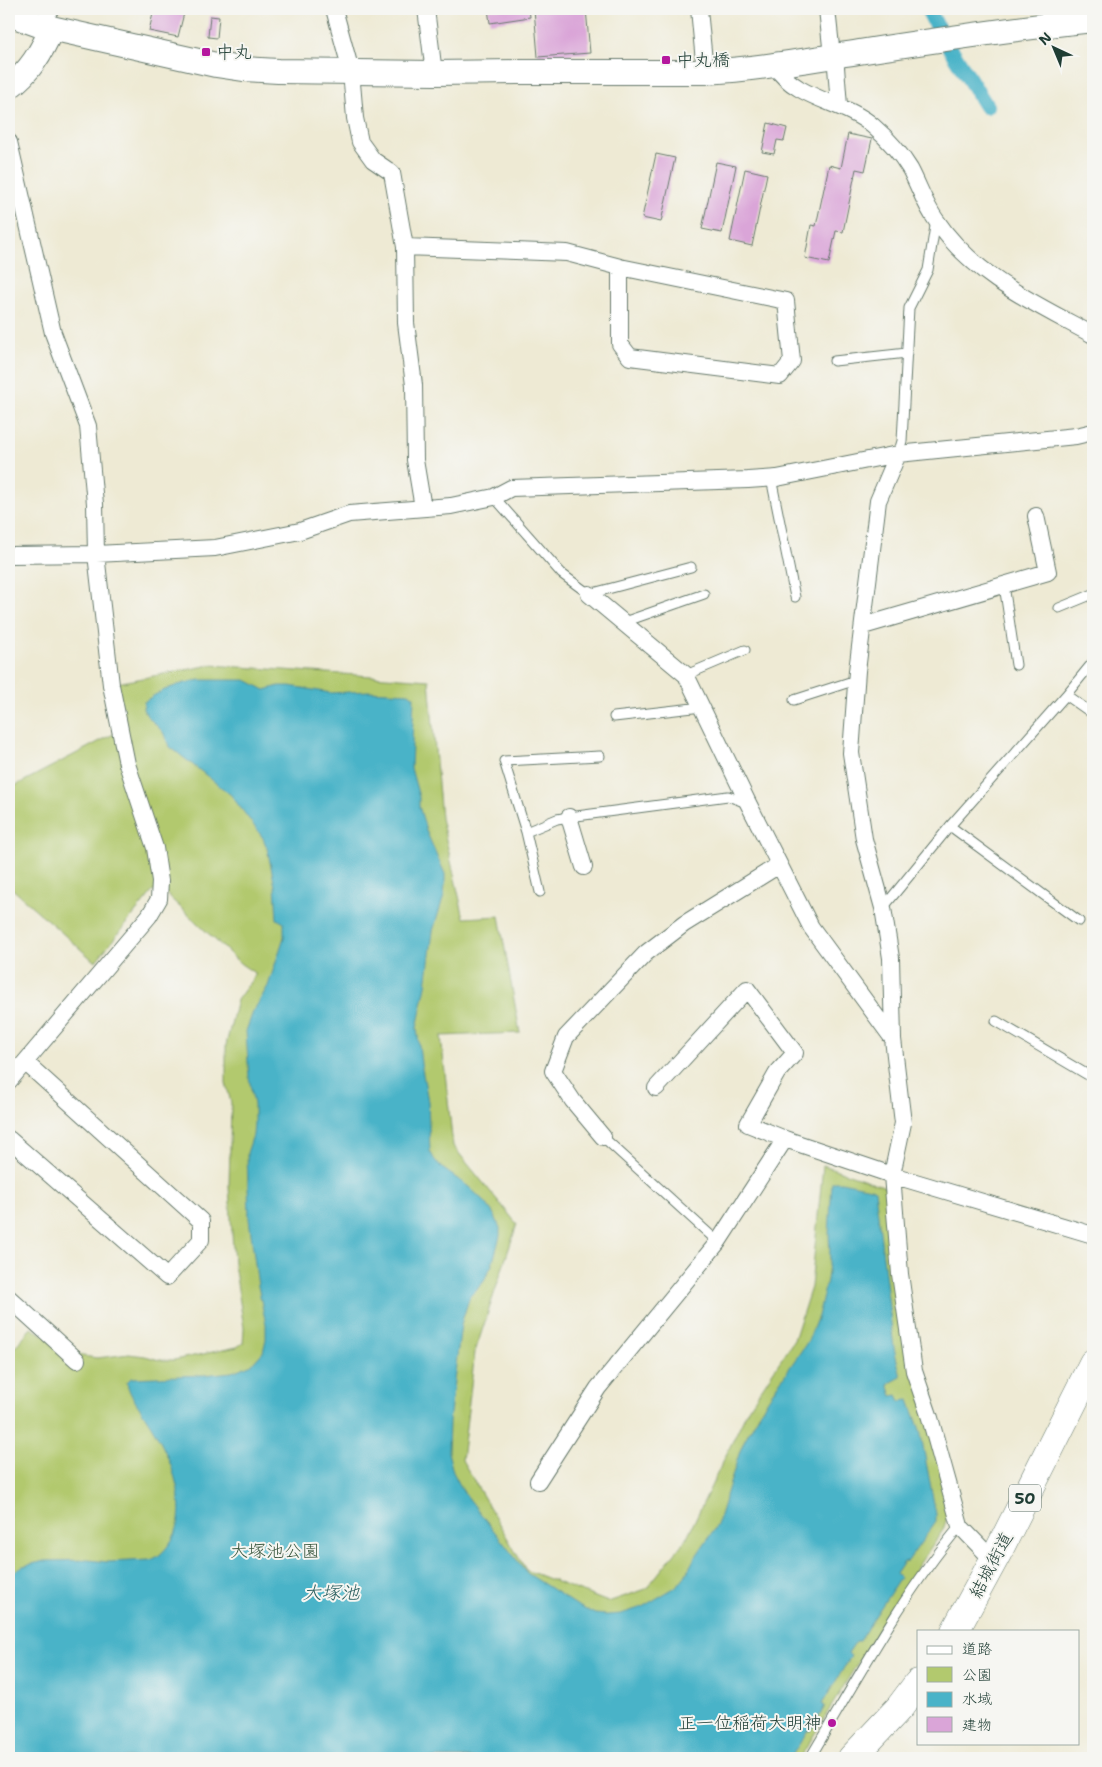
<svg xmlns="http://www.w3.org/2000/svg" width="1102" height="1767" viewBox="0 0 1102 1767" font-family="'Shantell Sans','Klee One',sans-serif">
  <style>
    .green { fill: #b2c96e; stroke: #688351 }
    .water { fill: #4ab3c8; stroke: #34787e }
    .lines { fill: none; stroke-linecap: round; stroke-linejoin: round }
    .canal { stroke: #4ab3c8; stroke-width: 16 }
    .building { fill: #daa5d8 }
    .lane-casing { stroke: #677a6c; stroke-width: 11 }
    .street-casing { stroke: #677a6c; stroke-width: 18 }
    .secondary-casing { stroke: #677a6c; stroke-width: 26 }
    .highway-casing { stroke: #677a6c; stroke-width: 29 }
    .lane { stroke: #fff; stroke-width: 9 }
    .street { stroke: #fff; stroke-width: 16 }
    .secondary { stroke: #fff; stroke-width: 24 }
    .highway { stroke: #fff; stroke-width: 28 }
    .poi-dot { fill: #b5179e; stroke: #f6f6f2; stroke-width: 2 }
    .labels { text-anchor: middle; stroke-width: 4; stroke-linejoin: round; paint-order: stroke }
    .shield { fill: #f6f6f2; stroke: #60746d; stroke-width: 1 }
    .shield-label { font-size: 16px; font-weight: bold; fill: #1f3d34 }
    .poi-label { font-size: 18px; fill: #1f3d34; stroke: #f6f6f2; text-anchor: start }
    .park-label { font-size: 18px; fill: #3c5940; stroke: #f6f6f2 }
    .street-label { font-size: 18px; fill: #1f3d34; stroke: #f6f6f2 }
    .water-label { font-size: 19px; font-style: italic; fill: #2c6060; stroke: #f6f6f2 }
  </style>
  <rect width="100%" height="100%" fill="#f6f6f2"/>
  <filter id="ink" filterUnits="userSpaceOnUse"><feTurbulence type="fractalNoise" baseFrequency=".02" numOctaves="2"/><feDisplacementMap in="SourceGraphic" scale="10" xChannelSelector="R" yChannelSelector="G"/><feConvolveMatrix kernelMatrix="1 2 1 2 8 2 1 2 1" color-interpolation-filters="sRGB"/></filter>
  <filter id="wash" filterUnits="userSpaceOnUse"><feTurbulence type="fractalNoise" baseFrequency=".0096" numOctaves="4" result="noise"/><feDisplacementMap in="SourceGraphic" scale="20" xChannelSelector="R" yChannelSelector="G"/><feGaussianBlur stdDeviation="1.12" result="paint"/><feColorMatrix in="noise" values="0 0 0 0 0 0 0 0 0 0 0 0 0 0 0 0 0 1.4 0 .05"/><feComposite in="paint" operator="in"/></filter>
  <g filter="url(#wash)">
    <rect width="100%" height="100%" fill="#eeead4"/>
    <path class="green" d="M211,665L429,680L441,818L464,918L499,916L520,1033L441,1036L453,1146L517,1224L475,1352L462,1460L526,1570L608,1602L646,1589L686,1539L748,1409L794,1340L811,1287L823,1165L886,1187L939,1462L947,1518L943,1530L909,1579L800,1758H9V1354L31,1328L82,1356L97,1358L129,1354L145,1356L160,1360H174L237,1347L243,1343L244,1328L234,1264L229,1187L231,1103L226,1083V1045L237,1000L256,974L241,964L166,894L153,891L95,962L9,886V789L123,729L117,683Z"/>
    <path class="water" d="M200,680H246L265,690L279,686H290L331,693L368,691L409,693L414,697L411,768L419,797V806L427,833L445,874V884L444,895L433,931L426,986L417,1028L421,1063L428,1101L430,1151L434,1159L442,1168L469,1187L486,1203L495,1216L500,1228V1236L492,1265L482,1284L470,1296L461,1324L449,1422L448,1452L453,1472L463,1491L527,1573L578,1606L595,1614L607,1615L621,1614L642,1607L674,1588L683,1580L694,1559L717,1525L740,1451L745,1439L768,1399L808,1341L818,1316L827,1280L830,1255L829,1234L832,1182H841L871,1188L875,1190L894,1348L901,1377L888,1384L892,1396L897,1395L900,1401L909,1400L920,1430L936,1514V1521L908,1561L904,1562L896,1574L900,1578L859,1641H856L848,1653L851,1656L822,1704L825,1706L811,1731L808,1730L793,1754L795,1758H9V1575L23,1566L45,1561L88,1560L108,1562L150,1560C160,1557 166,1549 172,1540C193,1505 167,1449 147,1419C140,1407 129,1396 127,1382L131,1378L204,1375L232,1372L252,1364L263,1352L266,1339V1324L258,1286L249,1219L247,1153L253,1135L254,1123V1105L249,1078L246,1031L253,1012L268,986L284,937V923L277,919L275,886L267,848L263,838L231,795L169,746L163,732L148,717L143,709L144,702C160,690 180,683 200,680Z"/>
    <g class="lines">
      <path class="canal" d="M928,9L937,27L986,106"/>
    </g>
    <g id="blocks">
      <path class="building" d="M154,9H185L178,37L149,31Z
        M488,9H529L530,17L490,23Z
        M534,9H586L590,53L538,57Z
        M210,16L219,17L217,38L208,37Z
        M768,123L787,128L784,141L777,140L774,154L762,152Z
        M848,134L872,139L865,171L856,169L843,232L836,231L829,263L805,258L811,225L816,226L829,165L841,168Z
        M656,154L675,158L661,222L642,218Z
        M716,162L736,166L722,233L702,229Z
        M745,169L767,174L752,246L730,241Z"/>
    </g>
  </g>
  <g filter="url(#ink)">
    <use href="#blocks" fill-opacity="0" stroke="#677a6c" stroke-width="1"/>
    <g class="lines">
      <g class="lane-casing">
        <path id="lane" d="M834,361L907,353
          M898,454L902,441L909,308L928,270L936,220
          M771,478L795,597
          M494,497L562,574L589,594L691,567
          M1004,585L1016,665
          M1059,608L1093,594
          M624,622L704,594
          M686,675L745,650
          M1066,695L1093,662
          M794,700L856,680
          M614,717L702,707
          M600,756L504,761L526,832L557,819L569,817L728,796L747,803
          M950,826L1079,921
          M526,832L540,892
          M883,908L950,826L1066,695L1093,714
          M996,1021L1093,1078
          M603,1137L718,1242
          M810,1758C856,1681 902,1595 960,1526"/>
      </g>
      <g class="street-casing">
        <path id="street" d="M334,9L351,71L355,118L360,142L373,160L392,173L405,247L406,323L414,385L415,460L423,508
          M426,9L434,73
          M699,9L705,72
          M827,9L832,56L836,67L839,106
          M42,26L49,11L51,9
          M775,66C797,100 844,101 873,126C887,138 901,154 910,169C919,186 925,205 936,220C973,276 1036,304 1093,335
          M9,142L53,333L88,426L95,504L96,554L111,685L127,764L155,848L160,881L159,899L149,916L9,1081
          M405,247L567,253L620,267L786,301L792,361L780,376L630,357L620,344V267
          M898,454L878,501L857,671L851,753L864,839L883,908L891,958L893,1039L903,1123L892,1175L900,1274L914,1371L930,1418L960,1526L987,1554L998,1552
          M9,555L96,554L215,548L300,531L349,514L451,506L494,497L511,488L748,480L777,478L898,454L1076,436L1093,432
          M589,594L686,675L748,803L811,927L893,1039
          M863,626L1048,572L1036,516
          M569,817L584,867
          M656,1088L747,989L795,1053L777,1073L748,1124L785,1139
          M603,1137L573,1101L553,1071L566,1037L646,953L684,924L779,865
          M9,1139L167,1277L201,1240V1221L25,1062
          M9,1298L77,1360
          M538,1481L598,1388L718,1242L785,1139L892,1175L1093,1235"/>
      </g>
      <g class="secondary-casing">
        <path id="secondary" d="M9,14L42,26L216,65L243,69L278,71L434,73L517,72H705C757,69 808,60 859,52C937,40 1015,28 1093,20
          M9,87C30,72 42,51 52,28"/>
      </g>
      <g class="highway-casing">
        <path id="highway" d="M955,1631L998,1552L1093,1363
          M852,1758L900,1707L918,1683"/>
      </g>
      <use href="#lane" class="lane"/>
      <use href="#street" class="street"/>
      <use href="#secondary" class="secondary"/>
      <use href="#highway" class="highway"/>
    </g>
  </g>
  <g class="poi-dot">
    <rect x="201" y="47" width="10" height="10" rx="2.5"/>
    <rect x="661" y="55" width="10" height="10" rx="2.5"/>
    <circle cx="832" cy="1723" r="5"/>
  </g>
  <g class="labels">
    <rect class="shield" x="1009" y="1484.5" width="32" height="27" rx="4"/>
    <g class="shield-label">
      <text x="1025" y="1504">50</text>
    </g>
    <g class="poi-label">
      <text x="216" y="58">中丸</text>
      <text x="676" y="66">中丸橋</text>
      <text x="822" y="1729" text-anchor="end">正一位稲荷大明神</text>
    </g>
    <g class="park-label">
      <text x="275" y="1557">大塚池公園</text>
    </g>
    <g class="street-label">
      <text transform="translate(991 1565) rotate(-62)" y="6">結城街道</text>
    </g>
    <g class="water-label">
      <text x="331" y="1599">大塚池</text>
    </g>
  </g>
  <rect width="1102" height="1767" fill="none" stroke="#f6f6f2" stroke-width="30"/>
  <rect x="917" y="1630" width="162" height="115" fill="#f6f6f2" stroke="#a0aca6"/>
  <rect x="927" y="1646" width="25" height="8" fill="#ffffff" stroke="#a0aca6"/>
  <text x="962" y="1654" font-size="15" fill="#1f3d34">道路</text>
  <rect x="927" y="1667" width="25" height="15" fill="#b2c96e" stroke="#a0aca6"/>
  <text x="962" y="1680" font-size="15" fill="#1f3d34">公園</text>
  <rect x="927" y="1692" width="25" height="15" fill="#4ab3c8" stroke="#a0aca6"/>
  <text x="962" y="1704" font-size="15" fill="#1f3d34">水域</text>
  <rect x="927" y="1717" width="25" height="15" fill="#daa5d8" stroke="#a0aca6"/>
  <text x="962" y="1730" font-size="15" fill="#1f3d34">建物</text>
  <g transform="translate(1054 48) rotate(316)" stroke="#f6f6f2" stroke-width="4" paint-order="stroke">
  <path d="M0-4L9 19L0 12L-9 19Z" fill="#1f3d34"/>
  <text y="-8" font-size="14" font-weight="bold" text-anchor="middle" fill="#1f3d34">N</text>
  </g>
</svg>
